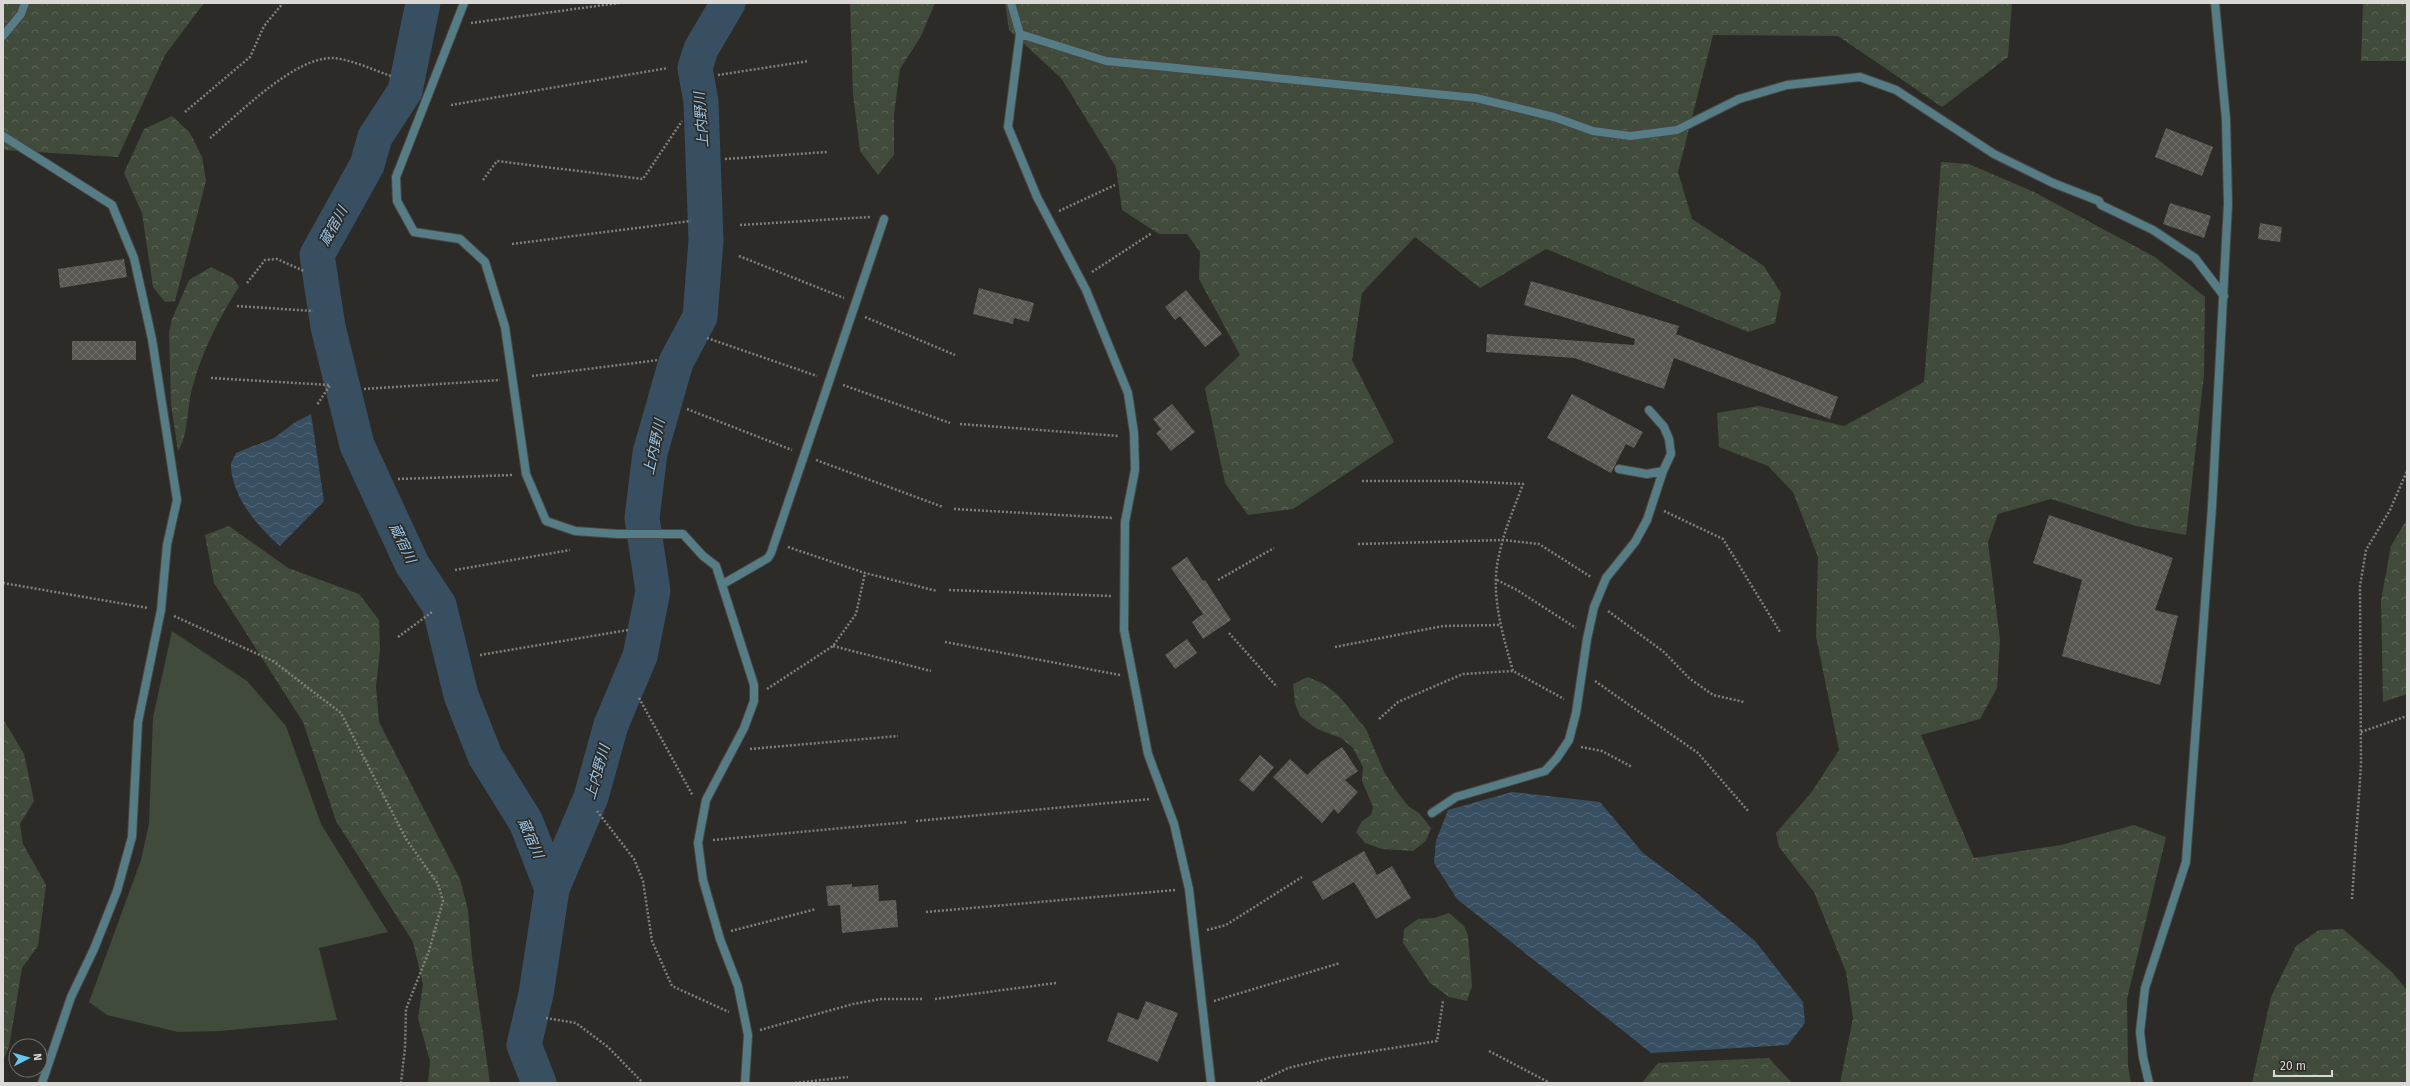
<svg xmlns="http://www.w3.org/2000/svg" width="2410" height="1086" viewBox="0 0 2410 1086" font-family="'Fira Sans','Noto Sans JP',sans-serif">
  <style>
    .green { fill: #414b3b }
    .forest { fill: url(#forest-crowns) }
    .water { fill: url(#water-waves) }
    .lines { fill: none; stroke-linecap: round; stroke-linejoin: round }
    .river { stroke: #384f61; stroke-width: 35 }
    .building { fill: url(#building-cross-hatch) }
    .minor-casing { stroke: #494743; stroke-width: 10 }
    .path { stroke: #817f7c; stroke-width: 2.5; stroke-dasharray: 2 2; stroke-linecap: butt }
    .minor { stroke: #567c86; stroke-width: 8 }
    .labels { text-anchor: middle; stroke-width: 3.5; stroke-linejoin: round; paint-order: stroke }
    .water-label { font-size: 14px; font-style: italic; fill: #97c5ea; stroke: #2d2b27 }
  </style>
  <defs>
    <pattern id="forest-crowns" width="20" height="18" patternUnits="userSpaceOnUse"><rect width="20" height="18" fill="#414b3b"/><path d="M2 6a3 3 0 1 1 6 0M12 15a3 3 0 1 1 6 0" fill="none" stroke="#5c6456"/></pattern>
    <pattern id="water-waves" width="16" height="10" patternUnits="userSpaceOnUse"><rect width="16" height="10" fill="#384f61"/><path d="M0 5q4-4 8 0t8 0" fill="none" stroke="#546877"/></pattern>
    <pattern id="building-cross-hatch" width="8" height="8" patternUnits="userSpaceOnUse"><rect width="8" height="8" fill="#595752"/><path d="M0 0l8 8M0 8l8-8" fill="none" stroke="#706e6a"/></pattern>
  </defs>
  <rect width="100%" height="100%" fill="#2d2b27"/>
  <path class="green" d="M172,631L247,681L286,726L321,824L388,932L319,948L337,1020L220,1031L178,1032L107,1015L89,1002L141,860L149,824L153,717Z"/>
  <path class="forest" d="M3,3H204L165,55L118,157L3,150Z
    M850,3H935L921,36L900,69L894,114V155L878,175L860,151L853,94Z
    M1005,3H2012L2008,57L1942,107L1838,36L1713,35L1678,172L1692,219L1764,266L1781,293L1775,323L1748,332L1546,249L1480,288L1415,237L1362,293L1352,360L1394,442L1293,509L1248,515L1225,483L1205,388L1240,355L1199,279L1200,252L1187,234H1159L1122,210L1116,167L1061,78L1009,30Z
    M2363,3H2407V61H2361Z
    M172,116L190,133L202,157L206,181L175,301L165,302L153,287L142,213L124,173L144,129Z
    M1941,162L1969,164L2034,192L2155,257L2205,297L2204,374L2186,535L2136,526L2051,499L1998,514L1988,542L2000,640L1997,688L1980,719L1921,735L1974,858L2061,845L2134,825L2166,837L2127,999L2128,1066L2131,1083H1840L1853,1018L1846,972L1814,892L1779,847L1776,833L1811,793L1839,750L1816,636L1818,557L1793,492L1768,466L1719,447L1717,413L1759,406L1844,426L1924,382Z
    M211,267L233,278L239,287C219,317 201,354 192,389C187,408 188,437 178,451L171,404L169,332L172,319L189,280Z
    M2407,519V694L2383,702L2381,600L2391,546Z
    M229,526L288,568L359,594L379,620L380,650L376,686L379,722L460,879L468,910L472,957L490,1083H428L430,1061L418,1018L423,984L413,942L336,821L303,722L214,583L205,535Z
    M1308,677L1324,684L1338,695L1366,729L1384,772L1398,793L1408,806L1419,813L1431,828L1426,841L1413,851L1382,849L1365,843L1356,832L1362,821L1371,815L1373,807L1362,781L1363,767L1353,748L1341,738L1317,729L1300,716L1295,703L1293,684Z
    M3,719L24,754L34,801L20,824L23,844L46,885L38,946L22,968L9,1047L3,1060Z
    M1449,913L1464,926L1468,935L1472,986L1467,1001L1449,997L1430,983L1403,943L1404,929L1418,919L1434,918Z
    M2343,929L2392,972L2407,990V1083H2252L2271,997L2296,946L2319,930Z
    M1769,1058L1792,1083H1642L1658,1063Z"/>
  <path class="water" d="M311,414L324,501L280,546C257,526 234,499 231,468C230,463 234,458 236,453L274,438L294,423Z
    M1512,792L1600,802L1643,853L1698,894L1755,941L1803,1002L1805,1023L1788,1045L1651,1053L1457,899L1434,863L1436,841L1448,810Z"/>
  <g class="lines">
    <path class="river" d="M423,3L405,91L375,137L367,165L317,255L328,327L357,445L412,564L439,605L461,695L485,756L526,822L552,889L536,994L524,1045L539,1083
      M552,889L591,797L611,725L640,656L653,591L642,518L650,453L676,362L700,317L706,240L701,102L695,68L701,49L728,3"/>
  </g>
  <path class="building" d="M2166,128L2213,147L2202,176L2155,157Z
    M2170,203L2211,216L2204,238L2163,224Z
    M2260,223L2282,227L2280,242L2258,239Z
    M124,259L127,277L60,288L58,269Z
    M1531,281L1679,326L1676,334L1838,397L1830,419L1674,358L1664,389L1574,358L1486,352L1487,334L1634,345L1635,339L1524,305Z
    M979,288L1034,303L1029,322L1014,318L1013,324L973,314Z
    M1186,290L1222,334L1205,347L1180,316L1175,320L1165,307Z
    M72,341H136V360H72Z
    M1572,394L1643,432L1634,448L1626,444L1611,473L1547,438Z
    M1172,404L1195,432L1171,451L1156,433L1161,429L1153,419Z
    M2049,515L2173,558L2155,610L2178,616L2160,685L2062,656L2082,580L2033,563Z
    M1187,557L1203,581L1205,580L1231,620L1203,639L1192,622L1203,614L1171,568Z
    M1187,639L1197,653L1175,669L1165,655Z
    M1342,747L1358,771L1345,780L1358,792L1338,814L1334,809L1322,823L1273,777L1290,759L1307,775L1322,761Z
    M1260,755L1274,767L1253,792L1239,780Z
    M1364,851L1377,875L1392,866L1411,898L1376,919L1354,882L1323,900L1312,882Z
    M852,884V887L878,885L879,901L896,900L898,927L842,933L840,905L828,906L826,886Z
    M1146,1001L1178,1013L1158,1062L1107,1041L1118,1012L1138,1020Z"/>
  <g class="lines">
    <g class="minor-casing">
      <path id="minor" d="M464,3L396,177L397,201L414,232L460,239L485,262L505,327L526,474L546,521L575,531L618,534H683L703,556L716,566L754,685V701L744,728L706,800L698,843L703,880L720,939L738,986L748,1035L745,1083
        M1011,3L1020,34L1008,127L1037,197L1086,290L1128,393L1134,433L1135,470L1125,522L1124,630L1148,754L1174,824L1189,889L1211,1083
        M1020,34L1106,61L1476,98L1554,117L1593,131L1630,136L1677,130L1739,99L1787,85L1860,77L1896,90L1994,154L2053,183L2099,201L2101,205L2153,230L2195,258L2224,296
        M3,36L21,14L25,3
        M3,136L112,205L134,258L152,339L177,500L167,545L161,610L138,722L132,837L117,891L94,949L71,997L42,1083
        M1619,469L1647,474L1663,471
        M723,584L768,558L771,553L884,219
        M1432,813L1456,797L1545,771L1557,758L1569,740L1576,713L1587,639L1594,607L1606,578L1635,542L1647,520L1663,471L1671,454L1669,439L1664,427L1649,410
        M2149,1083L2143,1057L2140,1032L2145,988L2186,862L2212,507L2228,204L2226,119L2215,3"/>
    </g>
    <path class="path" d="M471,23L619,3
      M718,75L809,61
      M451,105L668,68
      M185,112L250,57L264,26L283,3
      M210,138C239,114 293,58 332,58C351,59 373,70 391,76
      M725,159L827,152
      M483,180L497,161L643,179L682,121
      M1059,211L1115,185
      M740,225L870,217
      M512,244L691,221
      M739,256L844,298
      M1092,272L1152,233
      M247,283L265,260L277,259L304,271
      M237,306L313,311
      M865,317L955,355
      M707,338L817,376
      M532,376L658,360
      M211,378L330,385L317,405
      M843,385L950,423
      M364,389L500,380
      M687,409L792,450
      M960,424L1119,436
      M816,460L943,507
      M398,479L513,475
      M1362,481H1459L1523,484C1515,506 1505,528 1500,551C1489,591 1502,632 1513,671
      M954,509L1113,518
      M1664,511L1723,539L1780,632
      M1358,544L1503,540L1539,544L1591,577
      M788,547L865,573L937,591
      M455,570L570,550
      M1218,580L1274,548
      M1497,580L1517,590L1576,628
      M3,583L148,608
      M949,590L1111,596
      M1608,611L1664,652L1689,678L1713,695L1744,702
      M174,616L273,661L341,713L406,839L438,884L443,901L429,951L406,1009L405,1048L401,1083
      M1229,633L1277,687
      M398,637L432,612
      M945,642L1120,675
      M833,646L931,671
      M1335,647L1443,626L1500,625
      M480,655L628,630
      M1595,681L1698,753L1749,812
      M767,689L833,646L856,614L865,573
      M639,698L693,796
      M1379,719L1398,702L1463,674L1513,671L1564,699
      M2361,732L2407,716
      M1581,747L1602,751L1632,767
      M750,749L898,736
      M597,811L634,859L643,881L652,941L672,986L729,1012
      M916,821L1151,799
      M713,840L908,822
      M2352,899L2361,765L2360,586L2366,550L2390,510L2407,471
      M926,912L1175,890
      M1207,930L1226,925L1302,877
      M731,931L816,909
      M935,999L1056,983
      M1214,1001L1340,963
      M546,1018L576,1023L608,1047L643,1083
      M760,1030L853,1004L881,999H924
      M1489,1051L1550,1083
      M795,1083L848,1077
      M1257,1083L1288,1068L1330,1058L1437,1041L1443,1001"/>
    <use href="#minor" class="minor"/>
  </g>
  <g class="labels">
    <g class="water-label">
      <text transform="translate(701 120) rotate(-94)" y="5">上内野川</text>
      <text transform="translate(333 226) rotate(-61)" y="5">蔵宿川</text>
      <text transform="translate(654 447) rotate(-78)" y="5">上内野川</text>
      <text transform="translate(403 543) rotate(64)" y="5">蔵宿川</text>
      <text transform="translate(597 772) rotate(-74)" y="5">上内野川</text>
      <text transform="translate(531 838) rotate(66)" y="5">蔵宿川</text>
    </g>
  </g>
  <rect width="2410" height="1086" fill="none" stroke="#dad8d5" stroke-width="8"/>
  <g transform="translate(28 1058) rotate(84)"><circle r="19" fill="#2d2b27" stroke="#72706d"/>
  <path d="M0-3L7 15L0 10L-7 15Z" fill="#66c4ef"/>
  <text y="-6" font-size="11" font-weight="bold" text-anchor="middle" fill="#dad8d5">N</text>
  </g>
  <path d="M2274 1070v6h58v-6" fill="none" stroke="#dad8d5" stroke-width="2"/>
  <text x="2280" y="1070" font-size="12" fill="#dad8d5" stroke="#2d2b27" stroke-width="3" paint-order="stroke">20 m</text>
</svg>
